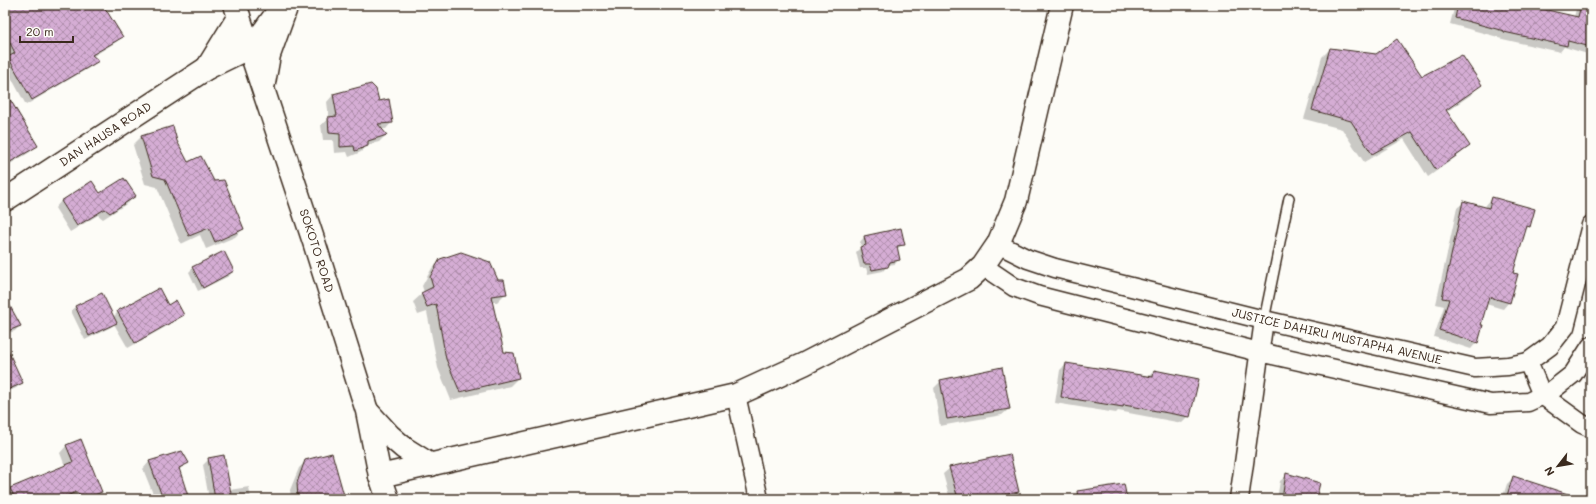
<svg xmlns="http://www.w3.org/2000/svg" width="1596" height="504" viewBox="0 0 1596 504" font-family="Mali,sans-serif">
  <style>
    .shadow { fill: #0003 }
    .building { fill: url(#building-cross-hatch); stroke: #3b2a1e }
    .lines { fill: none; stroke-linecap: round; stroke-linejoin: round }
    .service-casing { stroke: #3b2a1e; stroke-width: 12 }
    .minor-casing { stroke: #3b2a1e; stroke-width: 21 }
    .tertiary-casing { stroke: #3b2a1e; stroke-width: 25 }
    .service { stroke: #fdfcf7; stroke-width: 9 }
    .minor { stroke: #fdfcf7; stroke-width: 18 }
    .tertiary { stroke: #fdfcf7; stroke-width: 22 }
    .labels { text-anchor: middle; stroke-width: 3; stroke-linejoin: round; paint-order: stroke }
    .street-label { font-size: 12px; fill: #3b2a1e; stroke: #fdfcf7 }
  </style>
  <defs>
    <pattern id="building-cross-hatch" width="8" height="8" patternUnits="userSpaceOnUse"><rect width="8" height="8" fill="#d5add4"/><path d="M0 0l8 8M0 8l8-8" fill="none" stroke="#ae8dab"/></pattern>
  </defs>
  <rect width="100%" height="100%" fill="#fdfcf7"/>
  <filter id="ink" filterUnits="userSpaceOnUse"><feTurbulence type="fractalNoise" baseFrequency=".025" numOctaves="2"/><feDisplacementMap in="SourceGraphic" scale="8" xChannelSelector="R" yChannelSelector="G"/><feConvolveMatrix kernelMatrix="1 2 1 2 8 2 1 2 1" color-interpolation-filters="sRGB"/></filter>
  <g filter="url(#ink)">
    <path class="shadow" d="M5,5H102L121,37L116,42L92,57L98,61L92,66L26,105L5,66V61L9,57L5,49Z
      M1455,5H1520L1574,17L1577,5H1591V55L1564,47L1560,52L1498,38V37L1450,24Z
      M1330,49L1422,78L1480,85L1472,94L1446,112L1469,146L1460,154L1428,177L1404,139L1364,162L1342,129L1304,119L1322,57Z
      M333,95L378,102L392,122L386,129H381L386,135L379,142L367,145L361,152L349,157L347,152L334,153L333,140H323L321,125L329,118L327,102Z
      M5,104L36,146L30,152L5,167Z
      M172,127L176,141L188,164L213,182L243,229L235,237L206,249L200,235L181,244L157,187L145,184L133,145L141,137Z
      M99,194L135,196L128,203L103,219L98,215L70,232L55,208L61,201Z
      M1492,198L1529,226L1524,231L1511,273L1509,302L1503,309L1486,304L1477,342L1471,349L1434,337L1444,306L1436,304L1457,208L1464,202L1485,208L1486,205Z
      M864,237L903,244L897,249L899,259L895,264L888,265L883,271L868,274L866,268H860L856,252L861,247L860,242Z
      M441,260L498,281L506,293L497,302H492L503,353L518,378L510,386L451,400L438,368L427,312L418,315L413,302L424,292L422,286L432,268Z
      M193,268L233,271L229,276L198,291L189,272Z
      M102,294L113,317L118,312L168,306L183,314L176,321L128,348L114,324L111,327L85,340L71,311L75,307Z
      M5,311L20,325L15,331L5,334L8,344L5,346L22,383L16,388L5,393Z
      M1066,364L1148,377L1154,371L1189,416L1182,423L1118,411L1116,413L1055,403L1060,370Z
      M941,381L1009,409L1002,415L940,426L934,388Z
      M1591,407V413L1587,412Z
      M80,441L101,491L94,498L6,499L5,494L11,488L65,466L60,453L66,446Z
      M181,452L187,462L179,470L188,499H155L143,469L149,462Z
      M209,459L229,490L249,487L251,499H209L203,465Z
      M306,461L344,499H291L290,490L299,468Z
      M950,468L1018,492L1011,498L1007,499H950L943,474Z
      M1287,475L1316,493L1324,495V499H1277L1280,481Z
      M1513,478L1577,498L1502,499L1507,484Z"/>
    <path class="building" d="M5,5H103L123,37L92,55L99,61L32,100L8,57L15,53L5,33Z
      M1458,5H1525L1578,17L1581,5H1591V47L1568,41L1567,46L1504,32V31L1455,18Z
      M1397,39L1422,76L1462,55L1482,85L1446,110L1470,146L1436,170L1412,132L1372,154L1351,121L1312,110L1330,48L1376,54Z
      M371,84L376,89L379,101L389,99L393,123L378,124L387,135L368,141V146L355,151L354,146L340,147V134L329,133L328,117L337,116L333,94Z
      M5,91L38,146L5,165Z
      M173,126L177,141L188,162L201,156L214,181L224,180L244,229L215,242L209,228L189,236L165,179L153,176L141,136Z
      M124,178L136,196L110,213L105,209L77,226L61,201L92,181L100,193Z
      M1492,197L1535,209L1530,227L1527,226L1513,273L1518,274L1510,303L1489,297L1481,325H1483L1478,343L1439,330L1449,299L1442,298L1463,201L1489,208Z
      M901,228L905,245L897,246L900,260L890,262L888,267L872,270L870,264H864L860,247L866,245L864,236Z
      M224,251L234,271L203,288L192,267Z
      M461,252L490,262L498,280H504L507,294L491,296L504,352L514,353L519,378L460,392L446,359L436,304L427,307L421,293L433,287L430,277L440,259Z
      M159,288L168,305L176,300L184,315L135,343L117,311Z
      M102,293L117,323L89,336L75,306Z
      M5,297L21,326L5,332Z
      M5,344L23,383L5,391Z
      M1066,363L1153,377L1154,370L1199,379L1190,417L1124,405L1123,407L1061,397Z
      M1002,367L1010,409L947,419L940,380Z
      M81,439L102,492L87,498L76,492L60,499H15L10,488L73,462L66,445Z
      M182,451L189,463L179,468L189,499H163L149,461Z
      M332,453L345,499H298L297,483L305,460Z
      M1010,454L1019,492L982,499H958L949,467Z
      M224,455L232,499H215L208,458Z
      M1286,473L1320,483L1316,499H1282Z
      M1513,476L1574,496L1573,499H1506Z
      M1124,484L1127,499H1078L1077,491Z"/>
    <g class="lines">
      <g class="service-casing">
        <path id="service" d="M1264,320L1289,198"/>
      </g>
      <g class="minor-casing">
        <g id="minor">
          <path d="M250,47L280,5"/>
          <path id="s1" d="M998,244L1028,259L1055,268L1264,320L1475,368L1508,366L1528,362L1550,346L1565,327L1591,225"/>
          <path d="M983,266L1014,287L1039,296L1259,352L1491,404L1528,402L1550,392L1573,374L1591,346"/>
          <path d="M1528,362L1542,395L1582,424L1591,428"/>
          <path d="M736,395L759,499"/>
          <path d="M1239,499L1264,320"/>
        </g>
      </g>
      <g class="tertiary-casing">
        <g id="tertiary">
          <path id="s2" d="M235,5L314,242L367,411L380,476L388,499"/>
          <path d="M207,68L239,16"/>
          <path d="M264,83L269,55L287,5"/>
          <path id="s3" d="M5,200L207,68L250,47"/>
          <path d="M368,412L389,435L404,448L431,465"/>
          <path d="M380,476L736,395L804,364L969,279L983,266L998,244L1016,201L1062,5"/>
        </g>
      </g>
      <use href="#service" class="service"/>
      <use href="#minor" class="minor"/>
      <use href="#tertiary" class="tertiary"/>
    </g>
  </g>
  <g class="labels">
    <g class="street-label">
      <text dy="4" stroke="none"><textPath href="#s3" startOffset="120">DAN HAUSA ROAD</textPath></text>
      <text dy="4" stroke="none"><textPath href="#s2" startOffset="259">SOKOTO ROAD</textPath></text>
      <text dy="4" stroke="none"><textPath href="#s1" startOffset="352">JUSTICE DAHIRU MUSTAPHA AVENUE</textPath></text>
    </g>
  </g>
  <rect width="1596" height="504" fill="none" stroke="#fdfcf7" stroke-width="20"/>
  <rect x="10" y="10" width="1576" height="484" fill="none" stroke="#3b2a1e" stroke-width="1.5" filter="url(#ink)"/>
  <g transform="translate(1558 466) rotate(239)" stroke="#fdfcf7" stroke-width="3" paint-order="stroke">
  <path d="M0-3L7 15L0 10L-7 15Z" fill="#3b2a1e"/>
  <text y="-6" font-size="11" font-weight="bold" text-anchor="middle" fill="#3b2a1e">N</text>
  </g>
  <path d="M20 36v6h53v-6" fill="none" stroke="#3b2a1e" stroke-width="2"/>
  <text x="26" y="36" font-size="12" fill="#3b2a1e" stroke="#fdfcf7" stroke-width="3" paint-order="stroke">20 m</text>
</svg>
